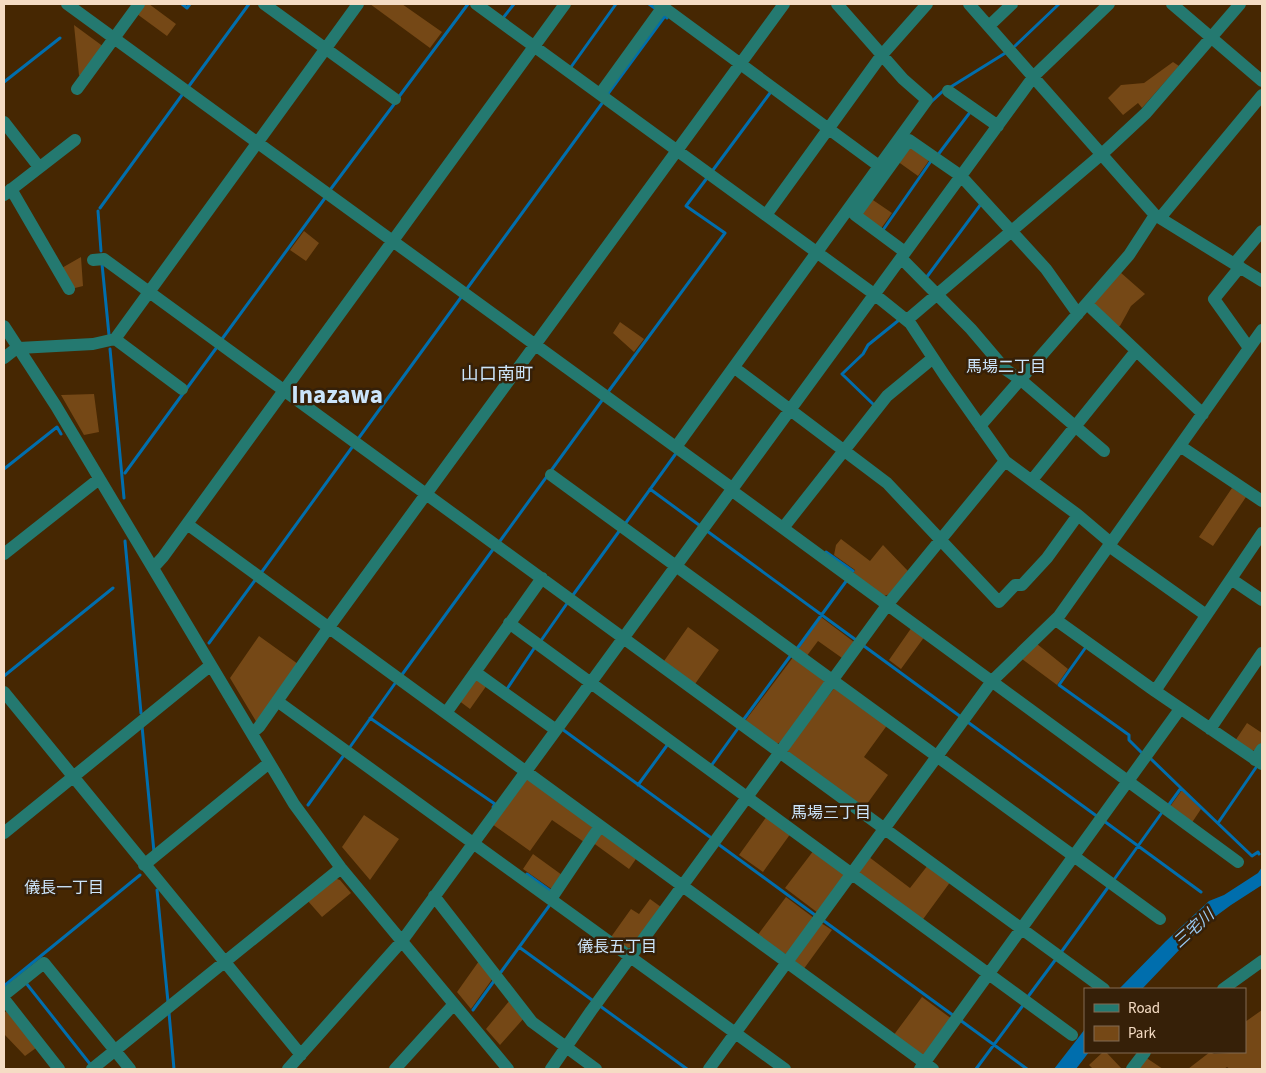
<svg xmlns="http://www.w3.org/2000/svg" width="1266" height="1073" viewBox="0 0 1266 1073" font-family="'Source Sans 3','Noto Sans JP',sans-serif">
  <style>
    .green { fill: #754816 }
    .water { fill: #006ead }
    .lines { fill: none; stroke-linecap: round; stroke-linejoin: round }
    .stream { stroke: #006ead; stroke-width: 3 }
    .minor { stroke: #247970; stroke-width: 12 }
    .labels { text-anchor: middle; stroke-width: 5; stroke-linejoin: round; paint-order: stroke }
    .neighbourhood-label { font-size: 16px; fill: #cce5fb; stroke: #362008 }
    .water-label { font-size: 16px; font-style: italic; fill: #99c9f2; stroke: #362008 }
    .quarter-label { font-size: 18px; fill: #cce5fb; stroke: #362008 }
    .town-label { font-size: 25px; font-weight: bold; fill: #cce5fb; stroke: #362008 }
  </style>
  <rect width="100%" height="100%" fill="#462702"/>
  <path class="green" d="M145,4H149L176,24L167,36L137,14Z
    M370,4H402L442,32L430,48Z
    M74,25L104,47L82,77L79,75Z
    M1173,62L1179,66L1142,108L1138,103L1123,115L1108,98L1121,85L1144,83Z
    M908,146L930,159L918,176L897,161Z
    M870,198L892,213L880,230L859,216Z
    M304,231L319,243L306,261L290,250Z
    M81,257L83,286L71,289L60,269Z
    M1120,272L1145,294L1131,306L1120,326L1116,327L1094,306V302Z
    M620,322L644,339L634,352L613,333Z
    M94,394L99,432L84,435L61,395Z
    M1232,488L1246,497L1213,546L1199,537Z
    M841,539L870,561L883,545L908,571L890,594L884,596L853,573L855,570L834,555L836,545Z
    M821,617L854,642L842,658L818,641L806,657L797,651Z
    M688,627L719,650L695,684L664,661Z
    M912,627L925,636L901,669L889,660Z
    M259,636L298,664L257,723L230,678Z
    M1037,644L1068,669L1057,685L1022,659Z
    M794,656L825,682L781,742L776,744L745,721Z
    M473,678L487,685L470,709L458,700Z
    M835,687L888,724L864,757L888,775L864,808L788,752V748Z
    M1247,723L1262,733V742L1257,750L1250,751L1235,741Z
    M525,777L594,824L584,842L552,820L530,851L492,824Z
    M1182,790L1201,809L1191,824L1169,808Z
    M364,815L399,839L370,880L342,847Z
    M767,816L791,833L763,872L739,855Z
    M600,832L638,856L629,869L592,842Z
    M814,850L844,872V876L818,913L785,888Z
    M533,854L562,875L553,890L523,869Z
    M869,857L910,888L928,865L951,881L921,922L858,872Z
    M334,878L340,880L351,893L322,917L307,900Z
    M786,897L814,918L787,955L757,936Z
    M650,899L661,907L632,947L627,948L611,937L631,909L639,914Z
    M821,923L832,930L803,970L794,960Z
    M479,961L493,978L471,1009L457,992Z
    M922,997L952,1019L926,1055L921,1056L893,1036Z
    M510,1000L524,1018L500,1045L486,1029Z
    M1262,1010V1069H1230L1227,1067L1224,1069H1188L1210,1052L1214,1054L1245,1052V1022Z
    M7,1011L36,1048L25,1056L4,1034V1013Z
    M1103,1052H1106L1122,1069H1093L1089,1065Z
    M1145,1057L1163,1069H1136Z"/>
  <path class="water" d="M1262,867V885L1231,905L1201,927L1142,989H1119L1166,941L1209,901L1224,895L1258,873Z
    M1085,1029V1052H1089L1076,1069H1054Z"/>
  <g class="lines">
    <path class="stream" d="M182,4L187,8L190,4
      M649,4L656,9
      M503,18L514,4
      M1015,46L1059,4
      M571,67L616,4
      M4,82L60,38
      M189,86L249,4
      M949,88L1007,52
      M607,95L665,16L667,18
      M398,98L468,4
      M931,102L943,91
      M937,156L971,111
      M713,170L770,93
      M330,190L395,103
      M100,208L182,95
      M98,211L101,251
      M883,230L931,161
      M102,264L109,335
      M926,278L981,204
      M466,290L603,102
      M222,339L325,198
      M110,349L124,498
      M608,392L725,233L686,206L707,178
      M873,407L874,405L842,374L863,354L868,345L899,320
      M358,439L462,296
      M4,469L57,427L61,434
      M125,473L217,347
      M650,489L699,525
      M625,524L677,452
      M707,531L856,640
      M125,541L141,713
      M500,541L603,399
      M826,552L853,571
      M261,573L353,446
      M573,595L620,530
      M540,642L568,602
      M209,643L256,579
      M864,646L961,717
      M1086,647L1059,685L1129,735V740L1143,754
      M796,650L847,580
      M4,676L113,588
      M401,676L494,548
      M507,689L535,647
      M370,718L495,804L493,807
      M744,719L791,655
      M969,723L1098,817
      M142,726L154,852
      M562,729L710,837
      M350,747L396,682
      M1150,758L1181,788
      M709,764L711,766L739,727
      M638,785L668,744
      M308,805L344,755
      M1168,806L1181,788L1252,856L1258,852L1259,854
      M1104,821L1201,892
      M1218,823L1257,766
      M718,844L815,915
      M527,874L552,892
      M1113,881L1163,811
      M157,890L168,1002
      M824,921L954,1016
      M519,947L592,1000
      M1062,951L1109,886
      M501,972L549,906
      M26,983L90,1064
      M4,986L140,875
      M1027,998L1056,959
      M600,1006L687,1069
      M473,1010L494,981
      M169,1013L174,1069
      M960,1020L1027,1069
      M976,1069L1024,1004"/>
    <path class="minor" d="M67,4L732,488
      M264,4L395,99
      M476,4L874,294L910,323L945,376L1005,461L1078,515L1111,543
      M659,4L879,166
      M969,4L1155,215L1262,281
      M1172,4L1262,81
      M990,25L1012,4
      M77,89L139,4
      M948,91L998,126
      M600,94L665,4
      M4,122L39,167
      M11,189L69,289
      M4,195L75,140
      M766,215L881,56L927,4
      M1160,218L1262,95
      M905,252L855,215L909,140L961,176L1046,269L1078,314
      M901,258L971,329L1005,369L1021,380L1104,451
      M93,260L104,259L1104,989
      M1234,264L1262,231
      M1240,267L1214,299L1249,348
      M1087,304L1203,414
      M907,320L1102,154L1146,113L1240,4
      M4,326L56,406L294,804L341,868L508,1069
      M115,339L182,389
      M19,348L93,344L115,339L358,4
      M4,358L18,347
      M740,372L887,483L999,602L1015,585H1022L1047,558L1078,515
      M980,426L1129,255L1155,215
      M1180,446L1262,501
      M676,447L927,100L903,79L837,4
      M551,475L1160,919
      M1032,480L1136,351
      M731,490L1238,862
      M187,524L933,1069
      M783,528L887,396L933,358
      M1109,546L1206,615
      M4,554L99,479
      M153,568L163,557L565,4
      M1231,579L1262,600
      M1056,620L1155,691L1262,764
      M509,623L1072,1035
      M475,672L556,730
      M1155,691L1262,533
      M4,692L301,1055
      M277,701L785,1069
      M446,713L542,578
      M1210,729L1262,653
      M252,733L259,727L329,627L784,4
      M1255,760L1262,749
      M4,833L211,665
      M144,865L269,763
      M434,896L532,1022L596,1069
      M551,899L600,826
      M1223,989L1262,961
      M4,995L44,963L130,1069
      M4,999L59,1069
      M92,1069L341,868
      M288,1069L402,941L1034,76L1109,4
      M395,1069L454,1004
      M551,1069L591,1011L888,604L1005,461
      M709,1069L992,681L1059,616L1262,330
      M920,1069L1180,709
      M1132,1069L1145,1052"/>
  </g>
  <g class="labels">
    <g class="neighbourhood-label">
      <text x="1006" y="372">馬場二丁目</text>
      <text x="831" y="818">馬場三丁目</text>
      <text x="64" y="893">儀長一丁目</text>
      <text x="617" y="952">儀長五丁目</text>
    </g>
    <g class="water-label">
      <text transform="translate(1193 928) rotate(-42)" y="6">三宅川</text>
    </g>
    <g class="quarter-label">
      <text x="497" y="380">山口南町</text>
    </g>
    <g class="town-label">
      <text x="337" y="403">Inazawa</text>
    </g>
  </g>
  <rect width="1266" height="1073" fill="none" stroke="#f5dcc4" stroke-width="10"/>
  <rect x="1084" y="988" width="162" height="65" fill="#362008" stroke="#826b53"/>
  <rect x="1094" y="1004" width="25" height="8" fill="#247970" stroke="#826b53"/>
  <text x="1128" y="1013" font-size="15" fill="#f5dcc4">Road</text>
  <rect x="1094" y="1026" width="25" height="15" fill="#754816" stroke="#826b53"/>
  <text x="1128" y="1038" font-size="15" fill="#f5dcc4">Park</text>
</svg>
